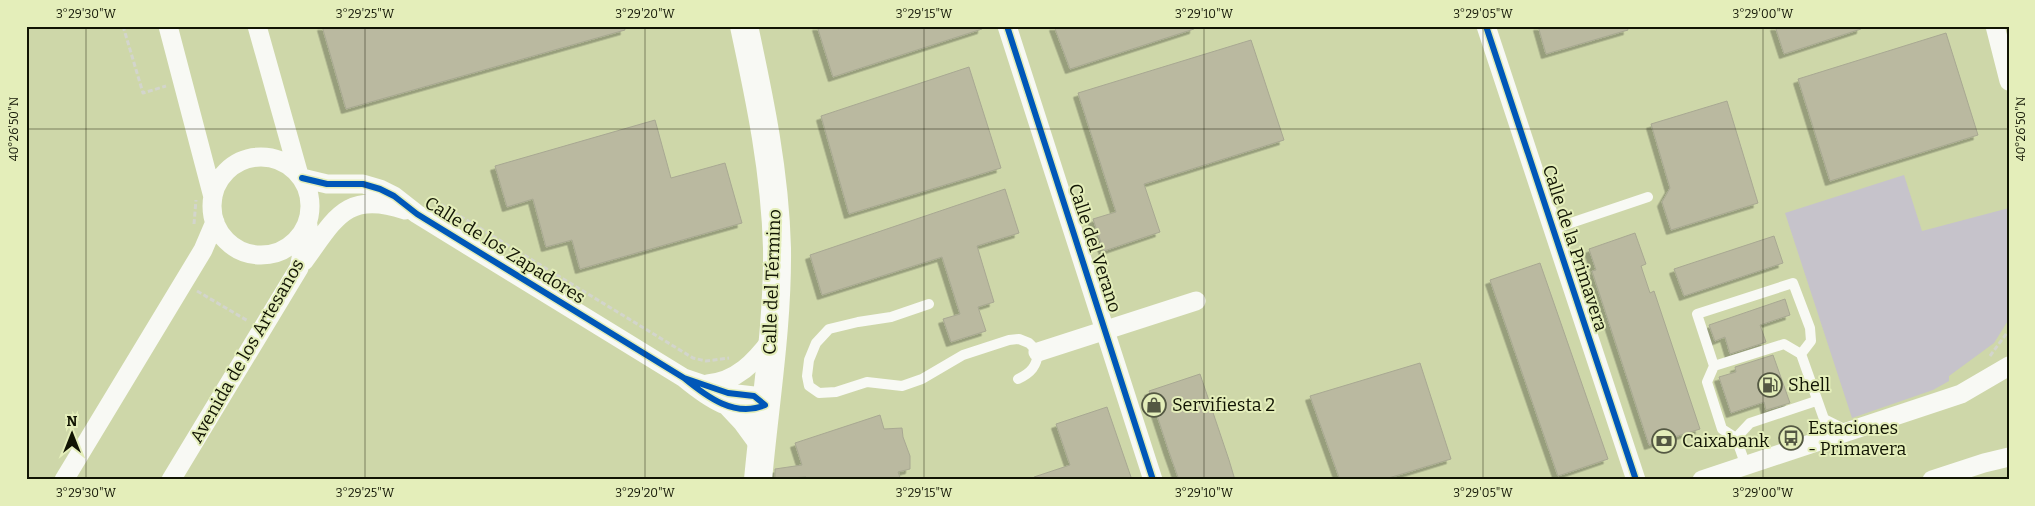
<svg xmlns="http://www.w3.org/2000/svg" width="2035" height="506" viewBox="0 0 2035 506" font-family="Bitter,serif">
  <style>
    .built { fill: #ced7a9 }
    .green { fill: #c6c3cb }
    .building { fill: #bab9a0; stroke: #a8a892; filter: url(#shadow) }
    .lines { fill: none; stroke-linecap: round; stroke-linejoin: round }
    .path { stroke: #d3d5cc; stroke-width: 3; stroke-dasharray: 5 2.5; stroke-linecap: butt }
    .lane { stroke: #f8f9f4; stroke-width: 10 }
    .street { stroke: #f8f9f4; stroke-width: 19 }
    .secondary { stroke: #f8f9f4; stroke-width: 28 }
    .cycleway-casing { stroke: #e4eeba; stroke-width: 9 }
    .cycleway { stroke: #0057b8; stroke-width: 6 }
    .ticks { fill: none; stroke: #111403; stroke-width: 1; stroke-opacity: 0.45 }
    .labels { text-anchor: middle; stroke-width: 4; stroke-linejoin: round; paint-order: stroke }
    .street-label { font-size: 18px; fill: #111403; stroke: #e4eeba }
    .poi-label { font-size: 18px; fill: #111403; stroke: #e4eeba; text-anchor: start }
    .neatline { fill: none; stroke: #111403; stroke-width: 2 }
    .ticks-label { font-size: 12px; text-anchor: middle; fill: #111403 }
  </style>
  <defs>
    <filter id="shadow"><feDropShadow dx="-4.5" dy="4.5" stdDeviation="0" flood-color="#0004"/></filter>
  </defs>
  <rect width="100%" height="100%" fill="#d0d5b9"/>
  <path class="built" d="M26,26H2009V480H26Z"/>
  <path class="green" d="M1904,175L1922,231L2009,208V319L1994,343L1949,376V381L1933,390L1852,418L1785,213Z"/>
  <path class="building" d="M322,26H624L625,30L346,109Z
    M817,26H982V29L833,77Z
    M1054,26H1194V29L1070,69Z
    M1538,26H1627L1628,30L1546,54Z
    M1775,26H1861V29L1784,54Z
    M1946,33L1978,135L1830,181L1798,79Z
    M1251,40L1284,140L1144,184L1160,232L1104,251L1093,219L1116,212L1078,93Z
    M969,67L1001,168L849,214L821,116Z
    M1727,101L1758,203L1671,230L1662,202L1670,188L1651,124Z
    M655,120L671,178L725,163L742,223L580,269L572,240L546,247L533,199L507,207L495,166Z
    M1005,189L1019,233L977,246L994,302L978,307L986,331L951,342L943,319L960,314L942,257L822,295L810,255Z
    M1635,233L1646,264L1641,266L1650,293L1654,291L1700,429L1649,445L1592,271L1596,270L1589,249Z
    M1774,236L1783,263L1684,296L1674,269Z
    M1540,263L1608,459L1558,476L1490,280Z
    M1785,299L1790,315L1760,325L1766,342L1730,354L1725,337L1715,341L1709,325Z
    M1773,355L1790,403L1766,410L1764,402L1731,413L1719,377L1736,372L1735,367Z
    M1420,363L1451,459L1382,480H1340L1310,396Z
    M1200,374L1229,460L1235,480H1179L1168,449L1149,391Z
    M1107,407L1132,480H1035L1034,477L1070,465L1056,424Z
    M880,415L884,429L902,428L903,437L910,456V469L898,472L901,480H807L806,477L775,479V469L802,465L795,443Z"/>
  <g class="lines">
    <path class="path" d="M123,26L143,93L166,86
      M428,201L432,199L693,358L706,361L729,358
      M194,224L196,200
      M197,291L248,321
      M1990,356L2009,330"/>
    <path class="lane" d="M1553,229L1648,197
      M929,304L891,317L858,322L829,329L816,343L809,360L807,376L809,386L819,393L836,392L867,382L902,386L922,379L963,355L1009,340L1019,339L1029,343L1038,352C1037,366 1031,373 1018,379
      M1714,366L1784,344L1801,354
      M1736,438L1750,423L1816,401
      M1746,466L1736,438L1722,429L1707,382L1714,366L1697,314L1793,283L1810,328L1811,341L1801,354L1824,419L1848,431"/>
    <path class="street" d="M168,26L213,197
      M257,26L299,175
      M1007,26L1153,480
      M1486,26L1636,480
      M1995,26L2009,81
      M212 206a49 49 0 1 1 98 0a49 49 0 1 1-98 0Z
      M302,178L327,184H363L380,189L394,196L417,214L684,378C707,397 735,418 765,405L754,396L728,393L684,378
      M304,261C335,219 346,190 405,210
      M1038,352L1196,301
      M707,384C736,382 755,362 772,339
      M727,406L742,422L761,448
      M64,480L203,250L215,222
      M171,480L299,268L308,225
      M1702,480L1961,394L2009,366
      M1932,480L1984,463L2009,457"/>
    <path class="secondary" d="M744,26C760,100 775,172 777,248C778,325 765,403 758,480"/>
    <g class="cycleway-casing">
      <path id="cycleway" d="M1007,26L1153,480
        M1486,26L1636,480
        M302,178L327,184H363L380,189L394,196L417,214L684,378C707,397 735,418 765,405L754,396L728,393L684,378"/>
    </g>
    <use href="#cycleway" class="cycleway"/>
  </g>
  <path class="ticks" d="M86,26V480M365,26V480M645,26V480M924,26V480M1204,26V480M1483,26V480M1763,26V480M26,129H2009"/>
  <defs>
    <g id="fuel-ring" transform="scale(1.25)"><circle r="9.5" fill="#e4eeba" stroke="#545843" stroke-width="1.5"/><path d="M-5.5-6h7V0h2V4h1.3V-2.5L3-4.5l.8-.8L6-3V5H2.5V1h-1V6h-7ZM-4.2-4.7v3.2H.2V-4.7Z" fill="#545843"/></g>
    <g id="shop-ring" transform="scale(1.25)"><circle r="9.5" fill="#e4eeba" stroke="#545843" stroke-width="1.5"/><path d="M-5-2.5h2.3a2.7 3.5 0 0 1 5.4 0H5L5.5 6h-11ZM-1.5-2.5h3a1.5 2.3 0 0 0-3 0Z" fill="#545843"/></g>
    <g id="bus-ring" transform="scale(1.25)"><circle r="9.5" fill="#e4eeba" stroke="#545843" stroke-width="1.5"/><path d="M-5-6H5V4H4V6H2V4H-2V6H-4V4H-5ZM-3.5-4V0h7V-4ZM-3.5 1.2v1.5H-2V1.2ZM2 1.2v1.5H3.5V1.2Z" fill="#545843"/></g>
    <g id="bank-ring" transform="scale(1.25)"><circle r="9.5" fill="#e4eeba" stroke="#545843" stroke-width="1.5"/><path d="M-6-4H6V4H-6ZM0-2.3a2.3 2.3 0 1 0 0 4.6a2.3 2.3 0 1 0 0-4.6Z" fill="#545843"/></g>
  </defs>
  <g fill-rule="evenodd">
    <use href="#fuel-ring" x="1770" y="385"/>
    <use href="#shop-ring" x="1154" y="405"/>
    <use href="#bus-ring" x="1791" y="438"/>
    <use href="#bank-ring" x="1664" y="441"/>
  </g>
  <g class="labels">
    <g class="street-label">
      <text transform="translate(1095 248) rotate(72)" y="6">Calle del Verano</text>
      <text transform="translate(1575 248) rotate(72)" y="6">Calle de la Primavera</text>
      <text transform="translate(505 250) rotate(32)" y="6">Calle de los Zapadores</text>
      <text transform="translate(772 282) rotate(-88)" y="6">Calle del Término</text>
      <text transform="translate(247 351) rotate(-60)" y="6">Avenida de los Artesanos</text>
    </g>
    <g class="poi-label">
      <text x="1788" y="391">Shell</text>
      <text x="1172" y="411">Servifiesta 2</text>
      <text x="1808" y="434">Estaciones<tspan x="1808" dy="21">- Primavera</tspan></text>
      <text x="1682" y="447">Caixabank</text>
    </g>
  </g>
  <rect width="2035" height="506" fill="none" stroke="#e4eeba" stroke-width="55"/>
  <g transform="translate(72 434)" stroke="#e4eeba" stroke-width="4" paint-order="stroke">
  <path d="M0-4L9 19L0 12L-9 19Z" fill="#111403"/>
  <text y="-8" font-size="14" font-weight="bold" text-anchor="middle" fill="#111403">N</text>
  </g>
  <rect x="28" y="28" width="1980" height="450" class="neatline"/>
  <g class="ticks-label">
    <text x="86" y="18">3°29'30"W</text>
    <text x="365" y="18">3°29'25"W</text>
    <text x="645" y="18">3°29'20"W</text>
    <text x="924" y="18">3°29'15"W</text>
    <text x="1204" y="18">3°29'10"W</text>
    <text x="1483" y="18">3°29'05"W</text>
    <text x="1763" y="18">3°29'00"W</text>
    <text transform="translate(14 129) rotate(-90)" y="4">40°26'50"N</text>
    <text transform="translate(2021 129) rotate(-90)" y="4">40°26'50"N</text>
    <text x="86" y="497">3°29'30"W</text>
    <text x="365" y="497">3°29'25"W</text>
    <text x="645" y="497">3°29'20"W</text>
    <text x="924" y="497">3°29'15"W</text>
    <text x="1204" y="497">3°29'10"W</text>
    <text x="1483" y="497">3°29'05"W</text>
    <text x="1763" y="497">3°29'00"W</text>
  </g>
</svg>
